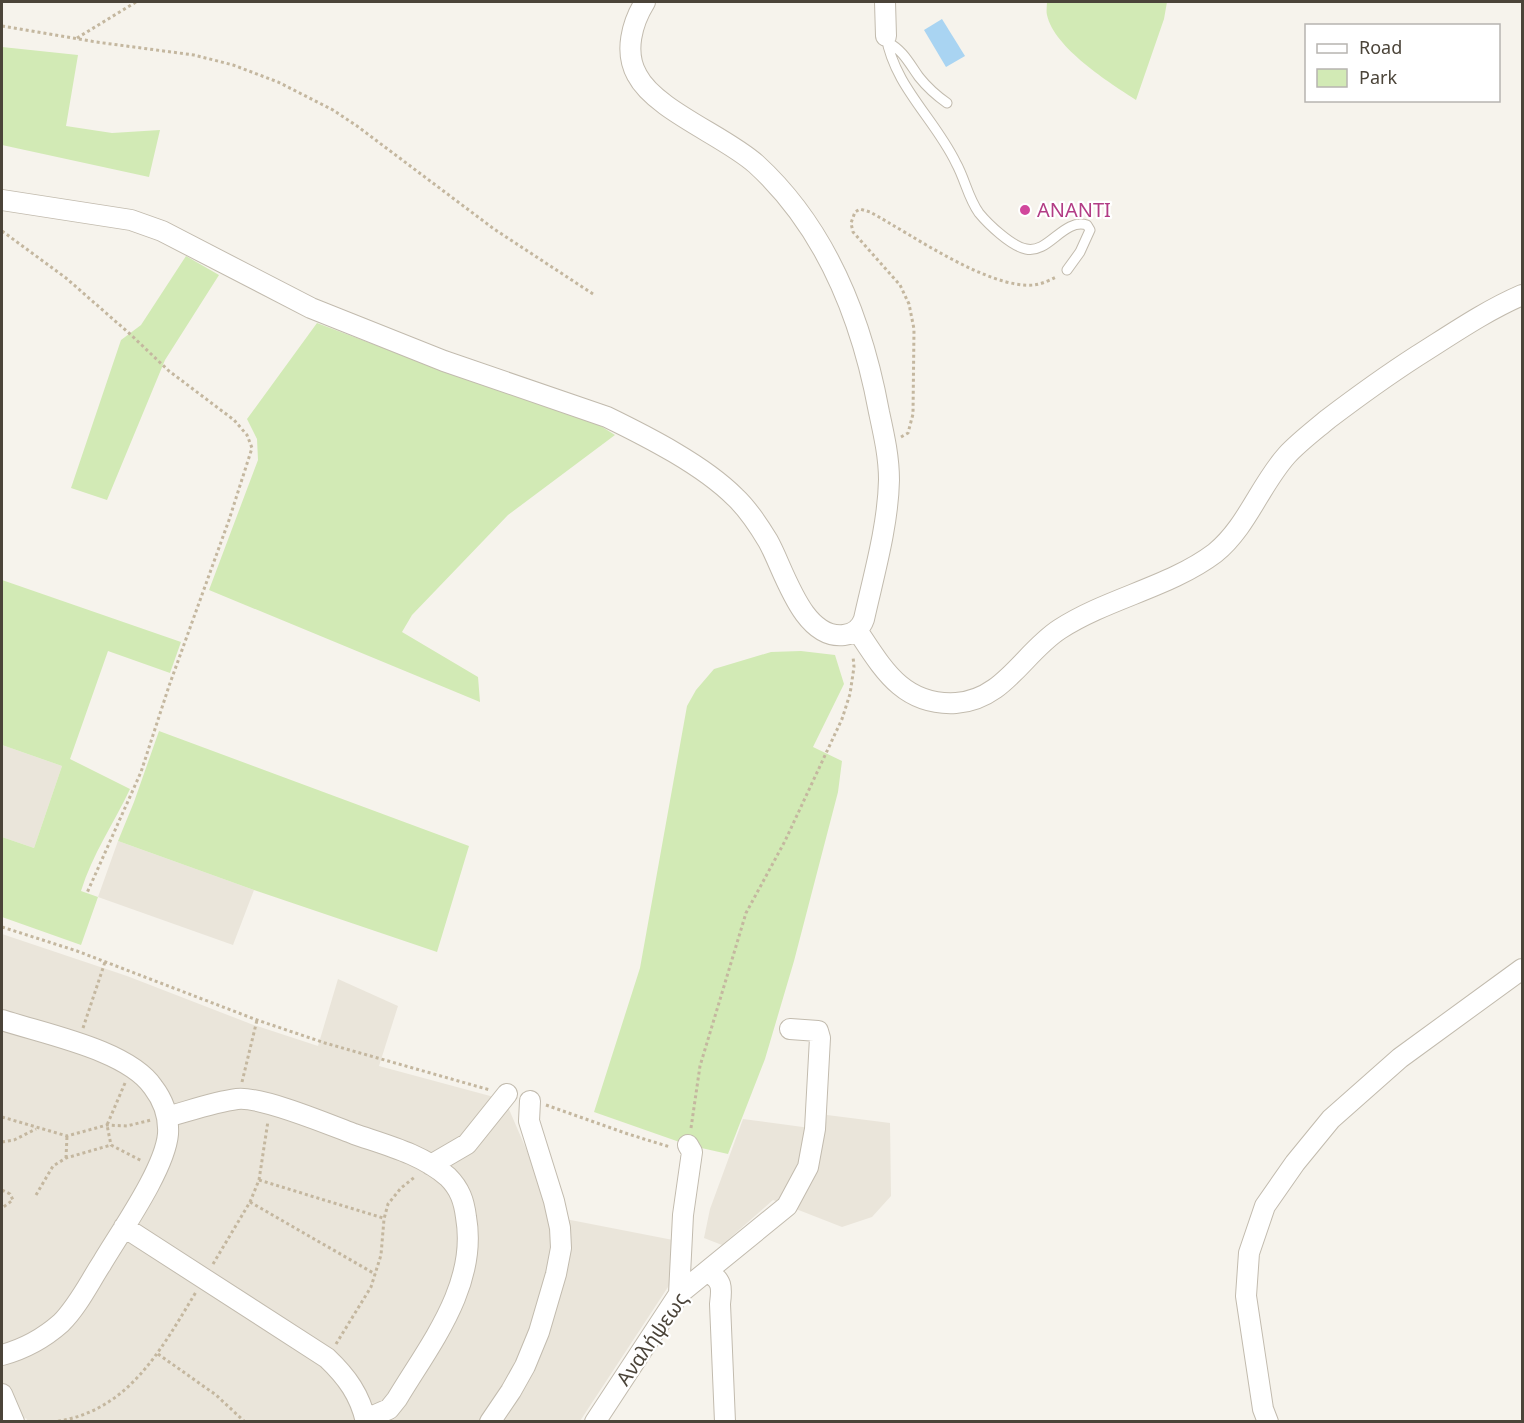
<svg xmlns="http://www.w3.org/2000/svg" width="1524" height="1423" viewBox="0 0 1524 1423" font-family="'Noto Sans',sans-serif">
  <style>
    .residential { fill: #eae5da }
    .green { fill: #d2eab5 }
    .water { fill: #a9d4f2 }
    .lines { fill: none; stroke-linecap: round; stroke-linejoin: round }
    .service-casing { stroke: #c2bbae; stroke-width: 11 }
    .minor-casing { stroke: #c2bbae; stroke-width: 22 }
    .path { stroke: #c4b79f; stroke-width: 3; stroke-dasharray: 3 3; stroke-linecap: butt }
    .service { stroke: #fff; stroke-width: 9 }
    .minor { stroke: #fff; stroke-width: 20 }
    .hotel-dot { fill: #d1479c; stroke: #fff; stroke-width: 2 }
    .labels { text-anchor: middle; stroke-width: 4.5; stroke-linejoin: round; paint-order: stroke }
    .hotel-label { font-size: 20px; fill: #b23c85; stroke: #fff; text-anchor: start }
    .street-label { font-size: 20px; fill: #4b4439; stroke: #fff }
  </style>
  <rect width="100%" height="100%" fill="#f6f3ec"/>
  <path class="residential" d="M2,745L62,766L34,848L2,837Z
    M118,841L254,890L233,945L98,897Z
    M2,934L127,976L251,1024L318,1046L338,979L398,1006L379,1066L505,1100L527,1151L550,1216L673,1240L670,1284L580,1421L28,1422L26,1418L21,1421L2,1422Z
    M827,1115L890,1123L891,1196L872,1217L842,1227L773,1200L722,1245L704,1238L710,1209L743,1119L825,1130Z"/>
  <path class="green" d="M1047,2H1167L1164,19L1136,100C1110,83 1054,48 1047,15C1046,11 1047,6 1047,2Z
    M2,47L78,55L66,126L112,133L160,130L149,177L2,145Z
    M186,256L219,275L165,360L107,500L71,488L121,340L141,325Z
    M317,323L447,372L588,418L615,435L508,515L412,615L402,632L478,677L480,702L209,590L258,460L257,439L247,419Z
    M2,580L181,642L170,673L108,651L70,759L130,789C114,823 92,855 81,891L98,897L81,945L2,917V837L34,848L62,766L2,745Z
    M801,651L835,655L844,684L813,747L842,761L838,792L794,961L765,1059L728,1154L688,1145L594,1112L640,968L687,706L696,690L714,669L771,652Z
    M159,731L469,846L437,952L254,890L118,841L134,802Z"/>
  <path class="water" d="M942,19L965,56L946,67L924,30Z"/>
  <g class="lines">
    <g class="service-casing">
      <path id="service" d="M886,36C894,86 935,119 956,163C965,179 968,198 979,213C988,224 1011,246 1026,249C1049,254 1063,218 1087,225L1090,230L1080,252L1067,270
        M887,42C903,50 909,63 919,77C927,87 937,96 947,103"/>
    </g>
    <g class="minor-casing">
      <path id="minor" d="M885,2L886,36
        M2,200L131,220L162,231L311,308L444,361L607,417C648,437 703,465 735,497C748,509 759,526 768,541C784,569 802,640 844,635C854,634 861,628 864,619C874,574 888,526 889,480C889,457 884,435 879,412C862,320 827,229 756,164C725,136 655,110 637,75C624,52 632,23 645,2
        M857,630C883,669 903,706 956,703C1004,700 1024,652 1060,629C1108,598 1170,587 1215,553C1247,527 1260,485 1287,455C1299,442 1315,430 1328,419C1357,397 1386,376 1417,356C1452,334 1485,311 1522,295
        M2,1020C44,1034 128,1050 153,1087C163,1100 169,1117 168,1134C165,1169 121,1231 102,1263C89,1283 78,1306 61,1323C43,1339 24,1349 2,1355
        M167,1117C189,1111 214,1102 237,1099C261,1096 328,1124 354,1134C386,1145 422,1154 448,1177C460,1189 464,1201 466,1217C478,1285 430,1344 397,1399L389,1409L366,1419
        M431,1165L467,1144L507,1094
        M124,1227L327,1358C347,1377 360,1395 366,1422
        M706,1272L787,1206L808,1167L815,1129L820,1038L818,1031L790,1029
        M679,1294L683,1215L692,1152L688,1145
        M2,1394L14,1422
        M490,1422L511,1391L525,1366L539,1332L556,1274L561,1248L560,1228L554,1201L529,1121L530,1101
        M595,1422L679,1294L706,1272C723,1279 722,1288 720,1304L725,1422
        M1268,1422L1263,1409L1246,1296L1249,1253L1265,1206L1295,1163L1331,1119L1400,1058L1522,969"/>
    </g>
    <path class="path" d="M2,26L96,42L194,55L233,65L278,82L333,110L357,126L494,229L593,294
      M77,38L136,2
      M2,231L66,278L130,334L169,371L234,420L247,435L252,448L229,520L169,686L141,772L87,893
      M901,437L908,433L913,414L914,329L909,304L900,285L853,232L851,223L855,212L860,209L870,212C911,234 988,289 1034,285C1042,284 1050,280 1056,277
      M2,927L77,951L257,1020L325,1043L490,1090
      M83,1028L105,962
      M242,1082L257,1020
      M125,1083L107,1125L111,1145L142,1161
      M546,1105L628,1134L670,1147
      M2,1117L67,1136L107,1125L127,1126L151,1120
      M691,1128L700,1066L746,913L785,841L842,719L850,694L854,667L853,656
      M2,1142L14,1140L36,1129
      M66,1158L67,1136
      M259,1180L383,1218
      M2,1190L10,1194L13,1200L2,1208
      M36,1195L53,1166L66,1158L111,1145
      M250,1202L375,1274
      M213,1264L250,1202L259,1180L268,1121
      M336,1344L371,1287L381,1255L384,1219L388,1204L401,1188L416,1176
      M158,1354L216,1395L245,1422
      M52,1422C128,1413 160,1351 196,1292"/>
    <use href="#service" class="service"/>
    <use href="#minor" class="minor"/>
  </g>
  <circle class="hotel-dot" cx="1025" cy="210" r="6"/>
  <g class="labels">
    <g class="hotel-label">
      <text x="1037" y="217">ΑΝΑΝΤΙ</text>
    </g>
    <g class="street-label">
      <text transform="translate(652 1339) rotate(-55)" y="7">Αναλήψεως</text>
    </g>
  </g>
  <rect width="1524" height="1423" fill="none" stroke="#4b4439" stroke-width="6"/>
  <rect x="1305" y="24" width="195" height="78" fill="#ffffff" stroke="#b7b4b0" stroke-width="1.5"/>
  <rect x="1317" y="44" width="30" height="9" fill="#ffffff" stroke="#b7b4b0" stroke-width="1.5"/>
  <text x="1359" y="54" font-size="18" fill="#4b4439">Road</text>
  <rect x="1317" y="69" width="30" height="18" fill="#d2eab5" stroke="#b7b4b0" stroke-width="1.5"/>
  <text x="1359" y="84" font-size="18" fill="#4b4439">Park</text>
</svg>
